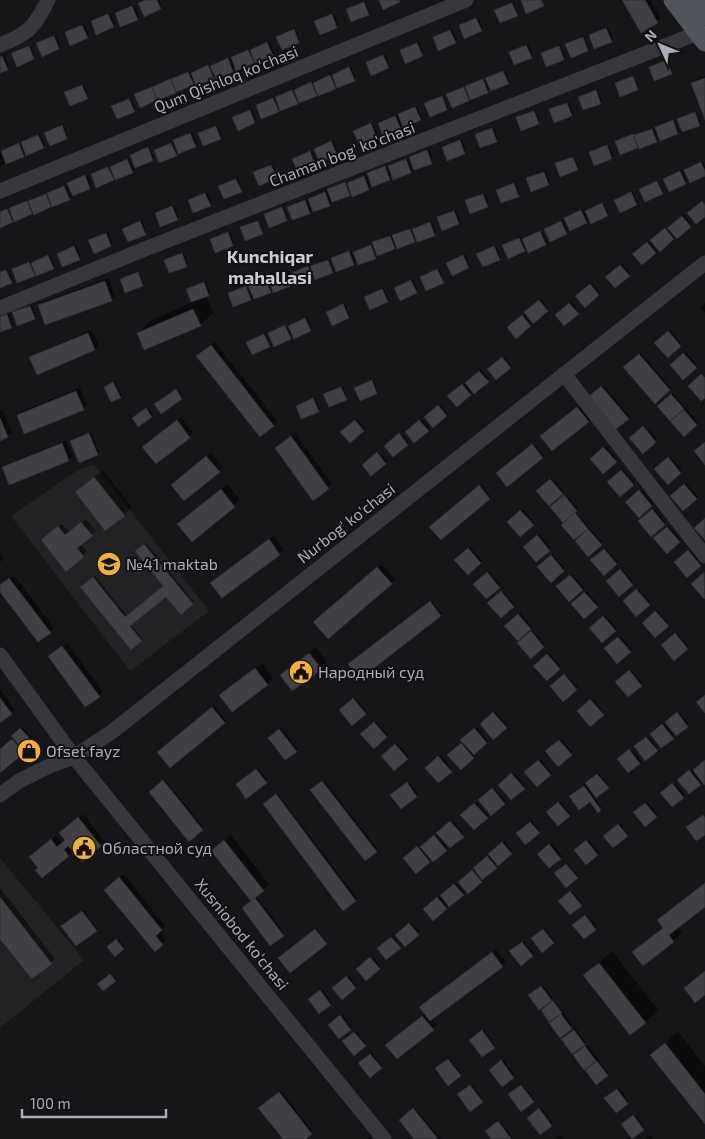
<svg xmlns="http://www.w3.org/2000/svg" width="705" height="1139" viewBox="0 0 705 1139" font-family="'Exo 2',sans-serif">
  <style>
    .built { fill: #222225 }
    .shadow { fill: #0007 }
    .building { fill: #404145; stroke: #303034 }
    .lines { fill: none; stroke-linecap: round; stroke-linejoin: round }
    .minor { stroke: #37383d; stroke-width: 15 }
    .major { stroke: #53555c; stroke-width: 19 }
    .labels { text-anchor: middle; stroke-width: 4; stroke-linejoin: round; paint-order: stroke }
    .street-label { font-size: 16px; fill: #a8adb8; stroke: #111113 }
    .poi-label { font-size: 16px; fill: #a8adb8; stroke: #111113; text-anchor: start }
    .neighbourhood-label { font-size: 18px; font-weight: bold; fill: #c9ccd4; stroke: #111113 }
  </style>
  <rect width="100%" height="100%" fill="#161618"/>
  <path class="built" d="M94,464L209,611L130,671L11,516L78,470Z
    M0,858L84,960L0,1028Z"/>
  <path class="shadow" d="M146,0H159L162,7L161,8Z
    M623,0H651L661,18L657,22Z
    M365,1L370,13L368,14L347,9Z
    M514,2L518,13L517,15L497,9Z
    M134,5L139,17L137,18L118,12Z
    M110,13L115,25L113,26L94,20Z
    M334,13L338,25L321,33L317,20Z
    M478,17L483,29L481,30L462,24Z
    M84,24L89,36L87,37L68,31Z
    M608,27L613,39L595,47L592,34Z
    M295,28L300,40L282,48L277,37Z
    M452,29L457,41L455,42L436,36Z
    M56,35L60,47L59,48L39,42Z
    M584,36L589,48L571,56L568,43Z
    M269,42L274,53L272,55L236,67L233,71L216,77V76L213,78L196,82L140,106L137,93L190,71L191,74L210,65L211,67L229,57L230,59L234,56L250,49V51Z
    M419,42L424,54L422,55L403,49Z
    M528,44L533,56L531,57L510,52Z
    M30,45L35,57L34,58L14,52Z
    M560,45L565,57L563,59L544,52Z
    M385,54L390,66L388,67L367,62Z
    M4,55L9,67L0,71V57Z
    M669,59L673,71L671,73L651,67Z
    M351,67L356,78L354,80L318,93L278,110L259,104L313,82L314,83L332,75V76Z
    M505,70L509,81L508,83L487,78Z
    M634,76L639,87L637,89L616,83Z
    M705,76V117L693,83L697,79Z
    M484,79L489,90L487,92L452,106L449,93Z
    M84,84L88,96L87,98L68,91Z
    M597,89L602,101L600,103L579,97Z
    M443,96L448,107L430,115L427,102Z
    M131,98L135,109L134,111L113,106Z
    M569,102L573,114L571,115L552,108Z
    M417,106L422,118L420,119L403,125L400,128L379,123Z
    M252,109L256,121L255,122L235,116Z
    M535,110L540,122L538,123L519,116Z
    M696,111L701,123L699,124L678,119Z
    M675,120L679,132L677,133L658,126Z
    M372,122L377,134L359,142L355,131Z
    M63,124L68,136L50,144L46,133Z
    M217,125L222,136L221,138L199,133Z
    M494,127L498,139L480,147L478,133Z
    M654,128L658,140L657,141L639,145L637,147L616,141L634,134L635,136Z
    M192,132L197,144L176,155L155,150Z
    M40,134L45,146L43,147L26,153L23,156L0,166V151L20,143L21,144L24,141Z
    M462,140L466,151L464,153L444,147Z
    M333,141L338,152L336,154L315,149Z
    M608,145L613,156L611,158L592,151Z
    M149,147L154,158L153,160L131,155Z
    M429,149L433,161L431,163L410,157Z
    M311,151L316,162L298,171L294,159Z
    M574,156L579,168L577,169L558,162Z
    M129,158L134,170L132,172L113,179L94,173Z
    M407,158L412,170L410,172L393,175L389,179L368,173L386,165L387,168L391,165Z
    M703,161L705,166V175L685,170Z
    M273,164L277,176L276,177L256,171Z
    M682,170L687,181L685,183L664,179Z
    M546,171L550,183L548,184L529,177Z
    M87,175L91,186L74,195L69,183Z
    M366,175L370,187L369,189L333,201L329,189L331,188Z
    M238,178L242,190L241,191L220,186Z
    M658,180L663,192L662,193L642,188Z
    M515,182L520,194L518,196L497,190Z
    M66,185L71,197L69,198L51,206L33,211L0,226V212L9,208V210L28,200L29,202Z
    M327,191L331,203L330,205L313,211V209L309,212L288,207L307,199V201L311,197Z
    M633,191L638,203L621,212L617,199Z
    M207,192L212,203L210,205L189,200Z
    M484,193L489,205L487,206L468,199Z
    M604,203L609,214L607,215L590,219L586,222L565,218L583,209L584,213Z
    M174,205L179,217L177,219L158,212Z
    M283,206L288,218L286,220L265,214Z
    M456,210L460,222L442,229L438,218Z
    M684,215L692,224L677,237L676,236L674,238L652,240Z
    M259,220L263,232L262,233L241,228Z
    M563,220L568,232L566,233L545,229Z
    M142,221L146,232L145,234L124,229Z
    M432,221L436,233L435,234L418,241L417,238L414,241L397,246L394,248L376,255L375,258L354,252L374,244L375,241L392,235V237L395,234L411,228L412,230L415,227Z
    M230,231L234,243L232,245L212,239Z
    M541,231L547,242L545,244L527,247L524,250L505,244L521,237L523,241Z
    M108,232L112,244L95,252L91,239Z
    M649,241L657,251L642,264L634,254Z
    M76,246L81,257L79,259L58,254Z
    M496,246L501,257L499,259L480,253Z
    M351,250L355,262L353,264L333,258Z
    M184,252L188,264L186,266L166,260Z
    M465,254L470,266L468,267L449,262Z
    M50,255L55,266L53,268L34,274L15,268L31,261L32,263Z
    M329,259L333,271L332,272L315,277L296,285L292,273L294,271L310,265L311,267Z
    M622,264L630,274L615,287L607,277Z
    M8,269L13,280L0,287V272Z
    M439,269L444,280L443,282L423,276Z
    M288,271L292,283L274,291L273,289L271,291L254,298L253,296L250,299L229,293L248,285V287L251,284L268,278L269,280L272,278Z
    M139,272L143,283L142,285L121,279Z
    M109,278L115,296L111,300L40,305L44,301Z
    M413,279L418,291L416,292L397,287Z
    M206,281L210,293L206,296L213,313L200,325L138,333L151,320L193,302L188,289Z
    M592,284L600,293L585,306L577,296Z
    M383,288L389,300L387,301L366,297Z
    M541,299L549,309L534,322L526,312Z
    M572,302L579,312L564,325L556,315Z
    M705,303V313L700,307Z
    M345,304L350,315L348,317L329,311Z
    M31,305L36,317L34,318L15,311Z
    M9,313L13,325L0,331V317Z
    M524,314L532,324L516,337L509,327Z
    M307,317L312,328L311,330L295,337L294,334L274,345L271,332L287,325L288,327Z
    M92,330L99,345L95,349L31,358L35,354Z
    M670,330L682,344L668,356L656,343Z
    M265,333L270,344L269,346L248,342Z
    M215,342L277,421L273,425L202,352Z
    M686,352L697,366L683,378L671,365Z
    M641,353L671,388L655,402L625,367Z
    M504,356L512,366L496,379L489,369Z
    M481,370L489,379L457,405L449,396Z
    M373,380L378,391L360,400L356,388Z
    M115,381L122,395L120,397L105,387Z
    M604,385L629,416L615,428L590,397Z
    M343,386L347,397L346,399L325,394Z
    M80,388L87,405L83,409L18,415L22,411Z
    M178,389L183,396L161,412L157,403Z
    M673,393L698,423L684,435L659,406Z
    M315,398L320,409L318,411L297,406Z
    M440,404L448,414L433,426L425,417Z
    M580,406L590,420L552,450L542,436Z
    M148,408L153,415L151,416H135Z
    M2,410L12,432L8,436L0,440V411Z
    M181,417L193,433L156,462L148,443Z
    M357,419L365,428L350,441L342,432Z
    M422,419L430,428L414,441L406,432Z
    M645,426L657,439L643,452L631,438Z
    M91,433L99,452L97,454L73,440Z
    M295,433L332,484L313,499L280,444Z
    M401,433L409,442L394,455L386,446Z
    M66,440L73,456L69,460L9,483L3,468L7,464Z
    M534,444L544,456L507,485L498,473Z
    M606,446L617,460L603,472L591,459Z
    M379,452L387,461L372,474L364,465Z
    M211,453L223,468L219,471L177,481Z
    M670,457L682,470L668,483L656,469Z
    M623,469L635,483L621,495L609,482Z
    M103,470L132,507L124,516L76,492Z
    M552,478L564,492L549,505L538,491Z
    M686,483L698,497L684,510L672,496Z
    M228,484L240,500L192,540L185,518Z
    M481,485L491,497L441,539L431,527Z
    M641,490L653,503L639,516L627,502Z
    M566,495L578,508L575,511L602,542L588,555L563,525L565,523L552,507Z
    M523,509L534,523L520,536L508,522Z
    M654,509L666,522L652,535L640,521Z
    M86,519L96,531L81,544L87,552L66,570L46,536L62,524L69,532Z
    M669,526L681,540L667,552L655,538Z
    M539,534L551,548L536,560L525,547Z
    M273,536L284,550L222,596L216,579Z
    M146,543L194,602L181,613L166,595L130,624L143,639L132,648L82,587L95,576L127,616L164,586L136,551Z
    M470,547L482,561L468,573L456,560Z
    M606,548L618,562L604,574L592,561Z
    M690,550L702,563L687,576L676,562Z
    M0,554L4,559L0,562Z
    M553,555L565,568L551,581L539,567Z
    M381,564L395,579L391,583L319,618Z
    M622,569L633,582L619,595L607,581Z
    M489,572L501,585L486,598L475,584Z
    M572,574L584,588L569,600L558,586Z
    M14,575L54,628L50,632L0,590V586Z
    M639,589L650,602L636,615L624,601Z
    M503,591L515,604L501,617L489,603Z
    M587,591L598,605L584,617L572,604Z
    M432,601L442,614L440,615L352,663Z
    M657,610L669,624L655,636L643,623Z
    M520,613L532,627L518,640L506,626Z
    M605,615L617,629L603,642L591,628Z
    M533,631L545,644L531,657L519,643Z
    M677,633L689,646L675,659L663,645Z
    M620,636L632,650L617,662L606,649Z
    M67,643L103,692L99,696L53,652Z
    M316,647L327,662L321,668L288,669Z
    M549,653L561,667L547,680L535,666Z
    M262,663L273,678L267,684L227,689Z
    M631,670L643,683L628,696L617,682Z
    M566,674L578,687L563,700L551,686Z
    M0,689L15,710L0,722Z
    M355,698L367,711L352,724L341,710Z
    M593,699L604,713L590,725L578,711Z
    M214,706L226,721L170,766L158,752Z
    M496,712L507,725L493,738L481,724Z
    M679,712L689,724L676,735L666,722Z
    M376,721L388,735L374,747L362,734Z
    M664,724L674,736L662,746L652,734Z
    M22,727L35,741L0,771V750L15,738L13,736Z
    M476,727L488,741L473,754L475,756L461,769L449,755L464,742L462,740Z
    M282,728L298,749L285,759L269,738Z
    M648,736L658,749L646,759L636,746Z
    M561,739L573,753L558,765L547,752Z
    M397,743L409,757L394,769L383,756Z
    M631,749L641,761L628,772L618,759Z
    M441,756L452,769L438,782L426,768Z
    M540,759L552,773L537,786L526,772Z
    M705,761V782L703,781L689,793L679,780L691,770L693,772Z
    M258,768L268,780L246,797L239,783Z
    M514,773L525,786L511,799L499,785Z
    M599,773L609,786L595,798L602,808L598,811L590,800L572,794Z
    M165,780L204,828L189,840L150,792Z
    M324,780L378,849L365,859L311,790Z
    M409,782L418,794L401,807L393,793Z
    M675,783L685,795L672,806L662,793Z
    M494,788L506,801L492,814L480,800Z
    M278,794L357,898L343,909L266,803Z
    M561,801L571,814L558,824L548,812Z
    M476,802L488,816L474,828L462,815Z
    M647,802L658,815L645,825L635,812Z
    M83,814L104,841L82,860L73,850L68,855L39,867L35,853L56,836L62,844L67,840L65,829Z
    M452,820L464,834L450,847L438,833Z
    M532,821L540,831L525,844L517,834Z
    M620,823L628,834L613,846L605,836Z
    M231,835L269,884L256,895L284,933L283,935L252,901L213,851Z
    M436,835L448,848L434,861L432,858L416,872L405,858L419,846L421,848Z
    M589,840L599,853L586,863L576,850Z
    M504,841L513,851L482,879L481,881L460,882Z
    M552,843L562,856L549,866L539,854Z
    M568,863L578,876L566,886L556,873Z
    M124,874L165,926L159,931L166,940L155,950L110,886Z
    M456,883L464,893L433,919L425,909Z
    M705,883V906L678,927L682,932L673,941L643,964L634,952L664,927L659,920L667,912Z
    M0,888L55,959L32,978L0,937Z
    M572,891L582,903L570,913L560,901Z
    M84,910L97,929L96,930L65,925Z
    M587,915L597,927L584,938L574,925Z
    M411,922L420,932L405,945L396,935Z
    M545,928L555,941L543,951L532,939Z
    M317,929L327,942L326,943L282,956Z
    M393,936L401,946L387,958L378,948Z
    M118,939L125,947L115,955L109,947Z
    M524,941L534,954L521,964L511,951Z
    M496,949L506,962L432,1019L437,1025L433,1029L391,1041L426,1013L425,1003Z
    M612,951L658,1010L645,1022L585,975Z
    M373,957L381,967L366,979L358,969Z
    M112,974L116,979L103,990L100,983Z
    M349,976L357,986L342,998L334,988Z
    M543,985L552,998L551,1000L531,993Z
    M322,989L332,1003L319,1012L311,998Z
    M555,1001L573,1026L560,1036L542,1011Z
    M342,1014L352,1027L339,1037L329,1025Z
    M576,1029L585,1042L584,1044L564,1037Z
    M484,1030L495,1045L494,1047L472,1038Z
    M356,1031L366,1044L354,1054L344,1042Z
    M678,1031L705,1066V1122L652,1055Z
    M588,1045L609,1074L596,1084L575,1055Z
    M372,1053L382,1066L370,1076L360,1063Z
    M450,1058L461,1074L460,1075L438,1067Z
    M504,1060L515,1075L502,1085L492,1068Z
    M472,1084L483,1100L482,1101L460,1093Z
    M523,1084L534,1100L533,1101L511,1093Z
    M619,1088L629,1101L616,1111L608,1096Z
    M281,1091L313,1132L304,1139H284L260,1108Z
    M415,1108L441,1139H416L401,1120Z
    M542,1108L553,1123L540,1134L530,1116Z
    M636,1115L645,1128L632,1138L624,1123Z
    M500,1120L511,1136L508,1139H493L488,1129Z
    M560,1135L564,1139H555Z
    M650,1135L653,1139H645Z"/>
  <path class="building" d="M145,0H157L161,9L144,17L138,3Z
    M379,0H399L400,2L383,10Z
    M521,0H541L544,6L526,14Z
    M622,0H645L658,23L641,33Z
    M364,2L369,15L351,22L346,9Z
    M512,3L518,16L500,23L494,10Z
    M132,6L138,20L120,27L115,13Z
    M108,14L114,27L96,35L91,21Z
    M332,14L337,28L320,35L314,21Z
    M476,18L482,31L464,39L459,25Z
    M82,25L88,38L70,46L65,32Z
    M606,28L612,42L594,49L589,35Z
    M294,29L299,43L282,50L276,37Z
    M450,30L456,43L438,51L433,37Z
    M54,36L59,49L42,57L36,43Z
    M583,37L588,51L571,58L565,44Z
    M267,42L273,56L255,63L250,50Z
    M417,43L423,56L405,64L400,50Z
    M526,45L532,58L514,65L509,52Z
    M29,46L34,59L17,67L11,53Z
    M559,46L564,60L546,67L541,53Z
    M248,50L254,63L236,71L231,57Z
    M383,55L389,68L371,76L366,62Z
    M2,56L8,70L0,73V57Z
    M228,58L233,72L216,79L210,66Z
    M667,60L672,74L654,81L649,67Z
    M208,65L214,79L196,86L191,73Z
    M349,67L355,81L337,88L332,75Z
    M503,71L509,84L491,91L485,78Z
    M188,72L194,85L176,92L171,79Z
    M330,75L336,89L318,96L313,83Z
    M633,76L638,90L620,97L615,83Z
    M705,78V120L691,83Z
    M170,79L176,93L158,100L152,87Z
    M483,79L488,93L470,100L465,86Z
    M311,82L317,96L299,103L294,90Z
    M82,85L88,99L70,106L64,92Z
    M152,87L157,100L140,108L134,94Z
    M464,87L469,101L452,108L446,94Z
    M292,90L298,104L280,111L275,97Z
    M596,90L601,104L583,110L578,97Z
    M442,96L447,110L430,117L424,103Z
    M273,98L279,112L261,119L256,105Z
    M129,99L135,112L117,119L111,106Z
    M567,103L572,116L554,123L549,109Z
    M415,107L421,120L403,128L398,114Z
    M250,110L255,123L238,131L232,117Z
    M534,111L539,124L521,131L516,117Z
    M695,112L700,126L682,132L677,119Z
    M395,116L401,129L383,136L378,123Z
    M673,120L678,134L660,141L655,127Z
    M371,123L376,137L359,144L353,131Z
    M62,125L67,139L50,146L44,133Z
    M216,126L221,139L203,146L198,133Z
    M492,128L497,142L480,148L475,134Z
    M652,129L657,142L639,149L634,135Z
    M190,133L196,147L178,154L173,140Z
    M633,134L638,148L620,155L615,141Z
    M38,135L44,148L26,156L21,142Z
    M460,140L465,154L447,161L442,147Z
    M331,141L337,155L319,162L314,149Z
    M19,143L24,157L6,164L1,151Z
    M171,143L177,156L159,163L154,150Z
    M607,145L612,159L594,166L589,152Z
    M148,147L153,161L135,168L130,155Z
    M427,150L432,164L414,170L409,157Z
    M310,151L315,165L298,172L292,159Z
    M573,157L578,170L560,177L555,163Z
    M127,159L133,173L115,180L110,167Z
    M406,159L411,173L393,180L388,166Z
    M701,162L705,171V176L690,183L684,170Z
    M271,165L277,178L259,186L253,172Z
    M385,166L390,180L372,187L367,173Z
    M108,167L114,180L96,188L91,174Z
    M680,171L686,184L669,192L663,179Z
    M544,172L549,185L531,192L526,178Z
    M85,175L90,189L73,196L67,183Z
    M364,176L369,190L352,197L347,183Z
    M236,179L242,192L224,199L218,186Z
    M657,181L663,194L645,202L639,189Z
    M345,182L350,196L332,202L327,189Z
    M514,183L519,197L501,203L496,190Z
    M64,186L70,200L52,207L47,193Z
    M325,192L330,206L313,212L308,199Z
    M631,192L637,205L620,213L614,200Z
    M205,193L211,206L193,213L188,200Z
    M46,194L51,207L34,215L28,201Z
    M483,194L488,207L470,214L465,200Z
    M305,200L310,214L292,220L287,207Z
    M27,201L32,214L14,222L9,208Z
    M702,201L705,205V217L696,224L687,213Z
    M602,203L608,216L591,224L585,211Z
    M172,206L178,220L160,227L155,213Z
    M282,207L287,221L269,228L264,214Z
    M7,209L13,222L0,228V212Z
    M581,210L587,223L570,231L564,218Z
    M454,211L459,224L442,231L437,217Z
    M682,216L691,227L677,239L667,228Z
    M140,221L146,235L128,242L122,229Z
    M258,221L263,234L245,241L240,227Z
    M561,221L567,234L550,242L544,229Z
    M430,222L435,236L417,242L412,229Z
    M665,228L674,239L660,252L650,240Z
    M410,229L415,242L397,249L392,235Z
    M540,231L546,245L528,253L522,239Z
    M228,232L233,246L215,253L210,239Z
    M106,233L111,246L94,254L88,240Z
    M390,236L395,249L377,256L372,242Z
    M519,238L525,251L508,259L502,245Z
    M647,242L656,253L642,265L632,254Z
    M371,245L376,259L358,265L353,252Z
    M74,246L80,260L62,267L57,254Z
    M494,246L500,260L483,267L476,254Z
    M349,251L354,265L336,272L331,258Z
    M182,253L187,267L169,273L164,260Z
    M48,255L54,269L36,276L31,263Z
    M463,255L469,268L452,276L446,263Z
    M328,260L333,273L315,280L310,266Z
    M29,262L35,276L17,283L12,269Z
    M620,265L630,276L615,288L605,277Z
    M308,266L313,280L296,286L291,273Z
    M437,269L444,283L426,291L420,277Z
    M6,270L12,283L0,288V272Z
    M138,272L143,286L125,293L120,279Z
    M286,272L291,286L273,293L268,279Z
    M266,279L271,293L254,299L248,286Z
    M411,280L417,293L400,301L394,288Z
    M105,281L112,301L45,325L38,305Z
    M204,282L209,296L191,302L186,289Z
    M590,284L599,295L585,308L575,296Z
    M246,286L251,300L233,307L228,293Z
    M382,289L388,302L370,310L364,297Z
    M539,300L548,311L533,324L524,312Z
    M569,303L579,314L564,326L555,315Z
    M343,304L349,318L332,326L326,312Z
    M30,306L35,319L17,326L12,312Z
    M193,309L201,326L144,350L137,333Z
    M7,314L12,328L0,332V317Z
    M522,315L531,326L516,339L507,327Z
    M305,318L311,331L294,339L288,326Z
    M285,325L291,339L274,347L268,333Z
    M668,331L681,346L668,358L654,343Z
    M88,333L95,350L37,375L29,357Z
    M264,334L270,347L252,355L246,342Z
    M211,345L274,426L260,437L196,356Z
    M683,353L697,368L683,380L670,365Z
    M639,354L670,390L655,404L623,367Z
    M502,357L511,368L496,380L487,369Z
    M479,371L489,382L474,394L465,383Z
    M701,374L705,378V398L701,401L688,386Z
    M372,380L377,394L360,401L354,388Z
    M113,382L121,398L111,402L104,387Z
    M462,384L471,395L457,407L447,396Z
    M601,386L629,419L615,430L588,397Z
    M341,387L347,400L329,407L323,394Z
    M176,389L182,399L161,414L154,404Z
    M76,391L84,410L24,434L17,415Z
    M671,394L684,409L670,421L657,406Z
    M313,398L319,412L301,419L296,406Z
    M438,405L447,416L433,428L424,417Z
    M577,407L589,422L552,451L540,436Z
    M146,408L152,417L138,427L132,418Z
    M684,410L697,425L684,437L670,421Z
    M0,418L8,437L0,441Z
    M177,420L190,438L156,464L142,447Z
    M355,420L364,431L350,443L340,432Z
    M419,420L429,431L414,443L405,432Z
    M643,426L656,442L643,454L629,438Z
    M89,433L98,455L79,463L70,441Z
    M399,433L408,445L393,457L384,446Z
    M291,436L329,489L313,501L275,448Z
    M705,442V465L694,451Z
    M62,443L69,461L9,485L2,467Z
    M532,444L543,458L507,487L496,473Z
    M603,447L617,462L603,474L590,459Z
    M377,452L386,464L371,476L362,465Z
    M206,456L220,472L184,501L171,485Z
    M668,457L681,473L668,485L654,469Z
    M621,470L634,485L620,497L607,482Z
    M94,477L125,516L105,531L75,492Z
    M550,479L563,494L549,506L536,491Z
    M684,484L697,499L683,511L670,496Z
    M479,485L490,499L441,540L429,527Z
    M221,489L235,507L192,542L177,524Z
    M639,490L652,506L639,518L625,502Z
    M564,495L577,511L563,523L550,507Z
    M652,509L665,525L651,537L638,521Z
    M520,510L534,525L520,537L507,522Z
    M575,513L588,529L574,540L561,525Z
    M705,518V540L694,528Z
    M81,522L93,536L77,548L84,557L66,572L41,540L58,526L65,535Z
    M667,527L680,542L667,554L653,538Z
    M588,529L602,545L588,557L575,541Z
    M537,535L550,551L536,562L523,547Z
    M269,539L280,555L222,598L210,583Z
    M144,544L193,604L181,615L166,597L130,626L142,641L131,650L80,587L93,577L125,617L163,586L135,551Z
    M468,548L481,563L468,575L454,560Z
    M604,549L617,564L604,576L590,560Z
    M688,550L701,566L687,578L674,562Z
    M551,555L564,571L551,583L537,567Z
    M377,567L392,584L328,639L313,622Z
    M620,569L633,585L619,597L606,581Z
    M487,572L500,588L486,599L473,584Z
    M704,572L705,598L704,599L691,584Z
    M570,575L583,590L569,602L556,586Z
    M9,578L51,633L38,642L0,592V585Z
    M636,589L650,605L636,617L623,601Z
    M501,591L514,607L501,618L487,603Z
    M584,592L598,607L584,619L571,604Z
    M430,601L441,616L360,679L348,664Z
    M655,611L669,626L655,638L642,623Z
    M518,614L531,629L518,641L504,626Z
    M603,616L616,631L602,643L589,628Z
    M531,631L544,647L531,659L517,643Z
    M675,633L688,649L674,661L661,645Z
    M618,637L631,652L617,664L604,648Z
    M62,646L100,697L85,707L48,656Z
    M309,653L322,669L292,691L280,675Z
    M547,654L560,669L547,681L533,666Z
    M255,668L268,685L232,712L219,695Z
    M629,670L642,686L628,697L615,682Z
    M564,674L577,690L563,702L550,686Z
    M705,695V713L696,702Z
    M0,698L12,714L0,723Z
    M353,698L366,714L352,726L339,710Z
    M590,699L604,715L590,727L577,711Z
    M212,707L225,723L170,768L157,752Z
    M493,712L507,728L493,740L480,724Z
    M677,712L688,727L676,736L665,722Z
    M374,722L387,737L374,749L360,734Z
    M662,724L674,739L661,748L650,734Z
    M20,728L34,743L25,751L11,736Z
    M474,728L487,743L474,755L460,740Z
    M279,729L297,752L285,760L268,738Z
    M646,737L658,751L645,761L634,746Z
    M12,739L24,753L0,773V749Z
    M559,740L572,755L558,767L545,751Z
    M461,743L474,758L461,770L447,755Z
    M395,744L408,759L394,771L381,756Z
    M629,749L640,764L628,773L617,759Z
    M438,756L452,772L438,783L425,768Z
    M538,760L551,775L537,787L524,772Z
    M705,760V784L704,785L693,770Z
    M256,769L267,783L246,799L236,784Z
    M689,770L701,785L689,794L677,780Z
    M511,773L525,789L511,800L498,785Z
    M597,774L609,788L596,798L585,783Z
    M163,780L203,830L189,842L149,792Z
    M322,781L377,852L365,861L310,790Z
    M407,782L417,797L401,809L390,795Z
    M672,783L684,798L672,807L660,793Z
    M584,786L601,810L598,813L590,802L579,810L569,796Z
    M492,788L505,804L491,816L478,800Z
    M276,794L356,901L343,911L263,804Z
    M558,802L570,816L558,826L546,812Z
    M474,803L488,818L474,830L460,815Z
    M645,803L657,817L645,827L633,812Z
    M703,815L705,818V835L696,841L686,827Z
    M78,817L101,846L82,862L68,846L64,850L69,856L42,878L35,870L38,868L29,857L51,839L57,847L65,840L59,833Z
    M450,821L464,837L450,848L436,833Z
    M530,822L540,833L525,845L516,833Z
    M618,824L628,836L613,848L603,836Z
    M434,835L447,851L433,862L420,847Z
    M224,840L264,891L251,901L211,851Z
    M586,840L598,855L586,865L574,850Z
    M502,842L512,854L498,866L488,854Z
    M549,844L561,859L549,868L537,854Z
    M417,846L430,862L416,874L403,858Z
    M487,856L497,868L482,880L473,868Z
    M566,864L578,878L566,888L554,873Z
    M472,870L482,882L468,894L458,882Z
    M119,877L162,930L156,936L163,945L155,952L104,890Z
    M705,883V907L669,935L674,942L643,966L632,952L663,928L657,920Z
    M454,884L464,895L449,907L440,895Z
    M570,891L582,906L570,915L558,901Z
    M0,897L52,964L32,979L0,939Z
    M437,897L447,909L433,921L423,909Z
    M255,898L284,936L270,946L242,908Z
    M82,911L97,931L76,946L61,926Z
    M585,915L596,930L584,939L572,925Z
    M409,923L419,935L405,947L395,935Z
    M315,929L327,944L290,973L278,958Z
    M543,929L554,943L542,953L531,938Z
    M391,937L401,948L386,960L377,948Z
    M116,939L124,949L115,957L107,947Z
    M522,942L533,956L521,966L509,951Z
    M492,952L503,967L430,1021L419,1007Z
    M370,957L380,969L366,981L356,969Z
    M599,963L646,1023L630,1035L583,975Z
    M705,971V995L695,1003L684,988Z
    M110,974L116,981L103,991L97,984Z
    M346,976L356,988L342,1000L332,988Z
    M541,986L552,1001L539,1010L528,995Z
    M320,990L331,1005L319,1014L308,999Z
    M553,1001L562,1013L549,1022L541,1010Z
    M561,1014L572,1029L560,1038L549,1023Z
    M340,1015L351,1030L339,1039L328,1025Z
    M422,1016L434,1030L397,1059L385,1045Z
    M482,1030L495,1048L482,1057L469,1040Z
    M574,1030L585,1045L572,1054L561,1039Z
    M354,1032L366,1046L354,1056L342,1041Z
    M665,1043L705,1094V1124L650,1055Z
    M585,1046L596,1061L584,1070L573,1055Z
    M370,1054L382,1068L370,1078L358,1063Z
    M448,1059L461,1076L448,1086L435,1068Z
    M501,1060L514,1078L502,1087L489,1070Z
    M597,1061L608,1076L596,1085L585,1070Z
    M470,1085L483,1102L470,1112L457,1094Z
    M521,1085L534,1102L521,1112L508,1094Z
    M617,1089L628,1104L616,1113L604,1098Z
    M279,1092L312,1134L306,1139H283L258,1108Z
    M413,1108L438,1139H414L399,1120Z
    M539,1108L552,1126L540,1135L527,1118Z
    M633,1115L644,1130L632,1139L621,1124Z
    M498,1121L511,1139H491L485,1131Z"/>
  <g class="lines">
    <path class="minor" d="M0,45C28,34 35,27 48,0
      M0,191L466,0
      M0,308L145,249L698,33
      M564,374L705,556
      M0,655L74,757L384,1139
      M0,795L19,781L47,767L74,757L113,731L705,263"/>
    <path class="major" d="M673,0L705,42
      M693,0L705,16"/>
  </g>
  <defs>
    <g id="school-disc" transform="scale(1.25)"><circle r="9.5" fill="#f2b134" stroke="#111113"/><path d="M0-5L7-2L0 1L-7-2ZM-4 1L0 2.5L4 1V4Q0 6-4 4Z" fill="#111"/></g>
    <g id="civic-disc" transform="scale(1.25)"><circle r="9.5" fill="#f2b134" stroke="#111113"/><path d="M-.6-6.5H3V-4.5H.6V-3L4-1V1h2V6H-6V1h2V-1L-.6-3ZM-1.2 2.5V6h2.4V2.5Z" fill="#111"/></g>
    <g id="shop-disc" transform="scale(1.25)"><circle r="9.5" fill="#f2b134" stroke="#111113"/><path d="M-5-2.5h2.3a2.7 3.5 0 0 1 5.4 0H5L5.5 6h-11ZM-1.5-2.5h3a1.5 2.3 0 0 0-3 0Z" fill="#111"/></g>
  </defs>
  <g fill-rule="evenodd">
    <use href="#school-disc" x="109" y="564"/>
    <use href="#civic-disc" x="301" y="672"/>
    <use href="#shop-disc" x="29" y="751"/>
    <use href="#civic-disc" x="84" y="848"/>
  </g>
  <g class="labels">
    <g class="street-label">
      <text transform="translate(226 79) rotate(-22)" y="6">Qum Qishloq ko'chasi</text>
      <text transform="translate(342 154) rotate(-21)" y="6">Chaman bog' ko'chasi</text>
      <text transform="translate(346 523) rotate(-38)" y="6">Nurbog' ko'chasi</text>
      <text transform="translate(242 934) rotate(51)" y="6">Xusniobod ko'chasi</text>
    </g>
    <g class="poi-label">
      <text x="126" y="570">№41 maktab</text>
      <text x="318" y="678">Народный суд</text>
      <text x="46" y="757">Ofset fayz</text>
      <text x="102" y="854">Областной суд</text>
    </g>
    <g class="neighbourhood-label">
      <text x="270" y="263">Kunchiqar<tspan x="270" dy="21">mahallasi</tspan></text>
    </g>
  </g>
  <g transform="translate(660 45) rotate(314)" stroke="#111113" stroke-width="4" paint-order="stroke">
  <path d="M0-4L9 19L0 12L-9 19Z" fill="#a8adb8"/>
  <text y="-8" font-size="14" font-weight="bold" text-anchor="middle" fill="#a8adb8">N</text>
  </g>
  <path d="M22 1109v8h144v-8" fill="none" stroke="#a8adb8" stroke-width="2.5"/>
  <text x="30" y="1109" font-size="15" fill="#a8adb8" stroke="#111113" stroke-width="4" paint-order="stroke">100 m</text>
</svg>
